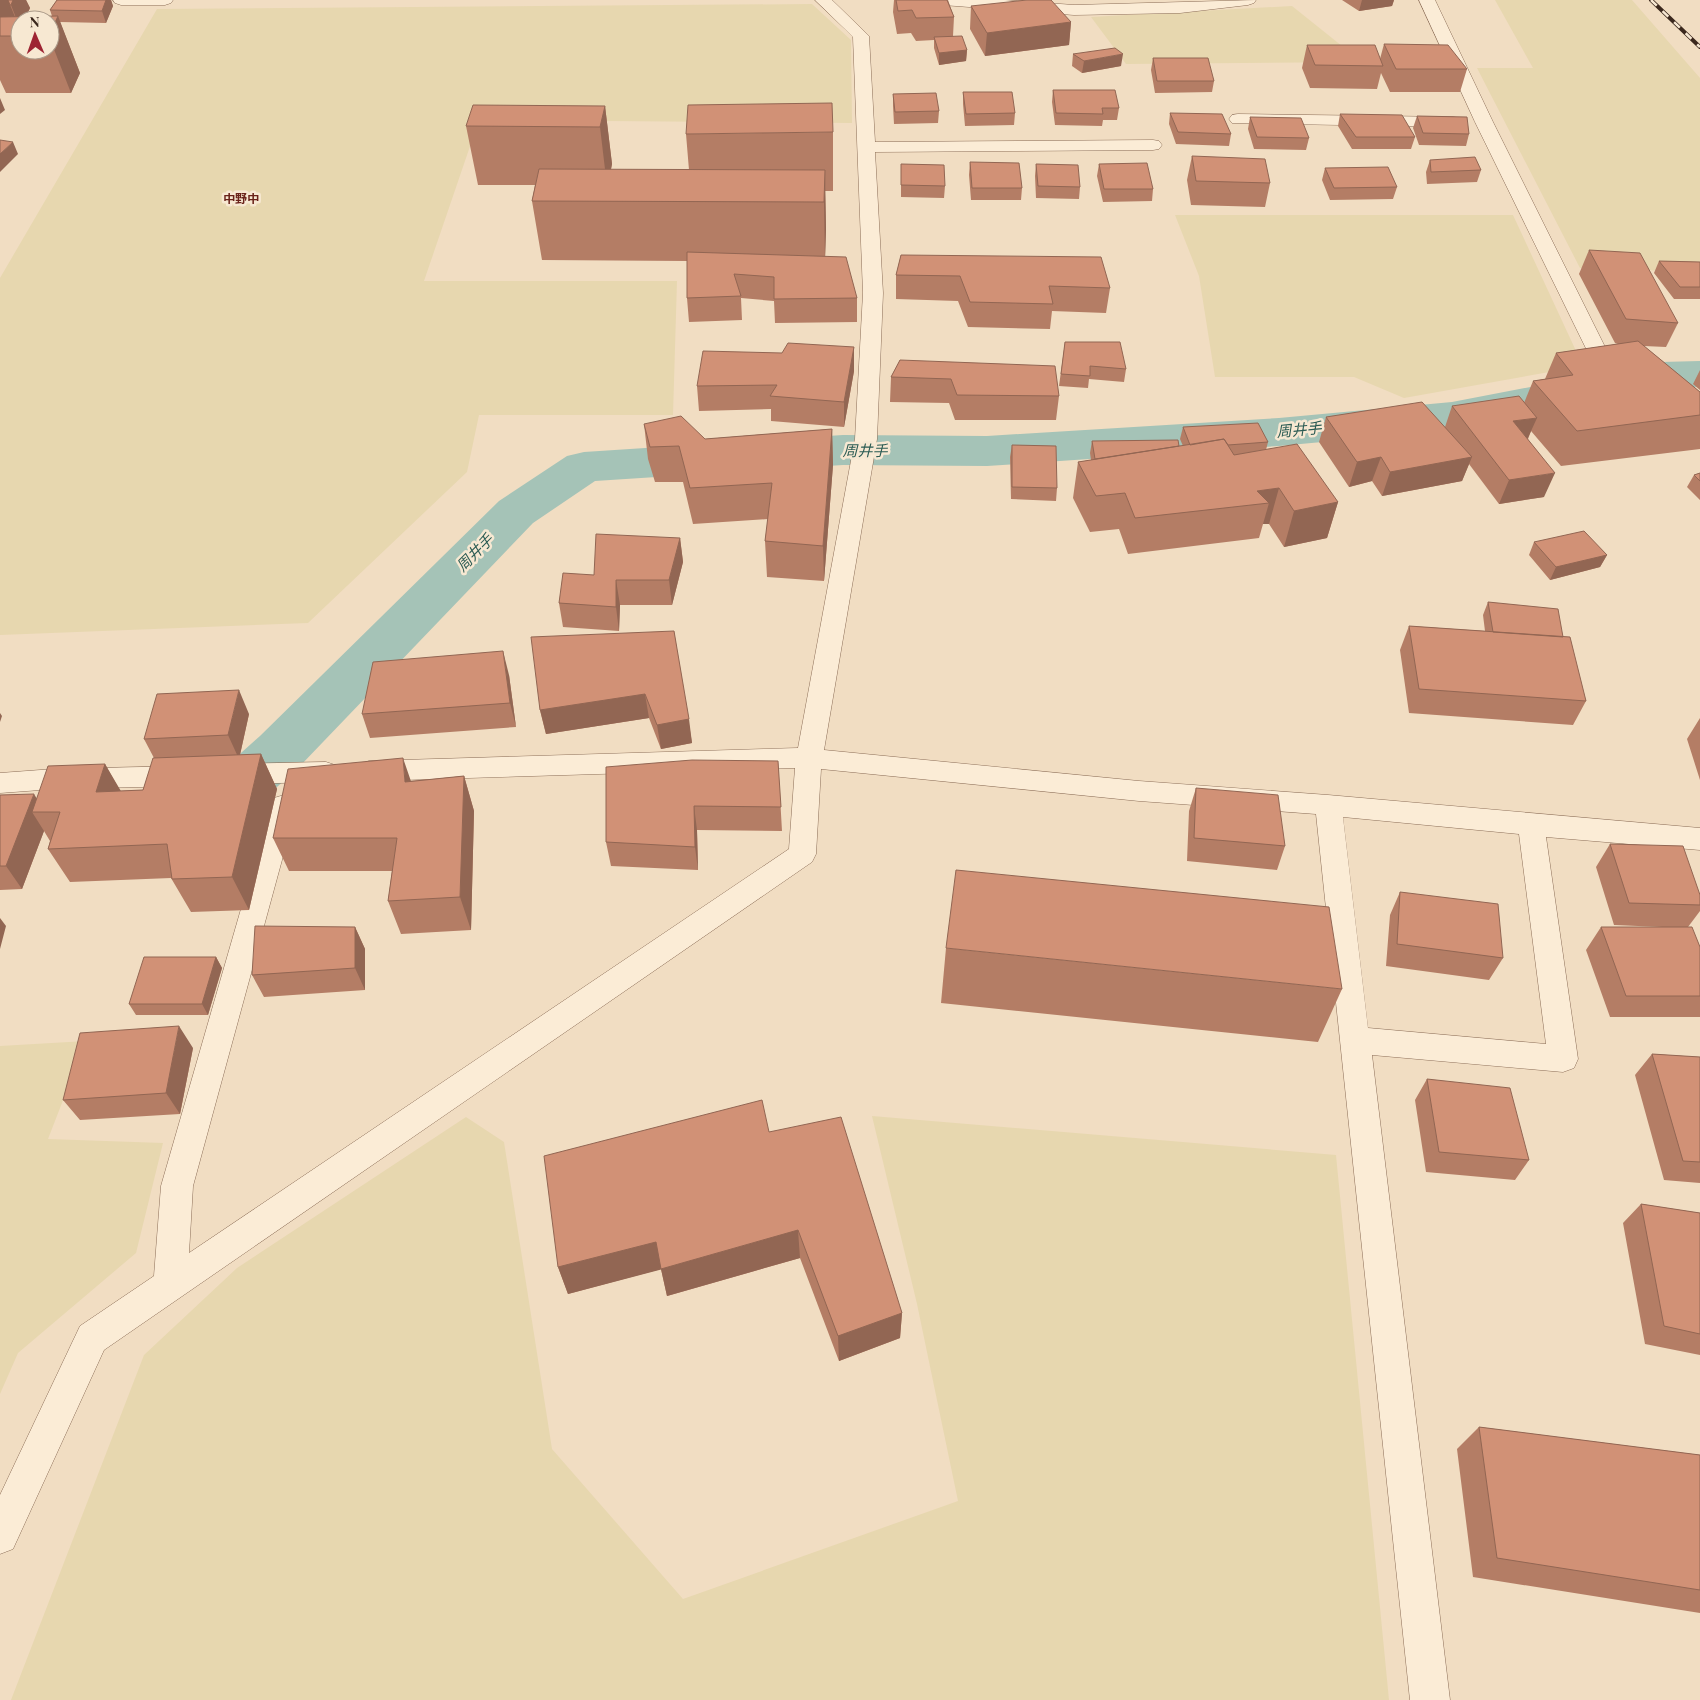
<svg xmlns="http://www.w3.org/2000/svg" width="1700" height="1700" viewBox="0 0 1700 1700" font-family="'Playfair Display','Noto Sans JP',serif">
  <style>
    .farmland { fill: #e7d7af }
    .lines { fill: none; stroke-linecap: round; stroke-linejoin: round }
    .canal { fill: #a5c3b7; fill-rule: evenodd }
    .street-casing { stroke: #8c6e58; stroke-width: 1 }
    .street { fill: #fbecd6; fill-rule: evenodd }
    .rail-casing { stroke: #3b281d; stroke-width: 4 }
    .rail { stroke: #f7e8d2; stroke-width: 2.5; stroke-dasharray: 8; stroke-linecap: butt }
    .wall { fill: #b47d65; fill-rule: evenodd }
    .shaded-wall { fill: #926653 }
    .building { fill: #d19176; stroke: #926653 }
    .labels { text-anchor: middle; stroke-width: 5; stroke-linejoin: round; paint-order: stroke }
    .far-neighbourhood-label { font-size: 12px; font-weight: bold; fill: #6a221a; stroke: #f7e8d2 }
    .water-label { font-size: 15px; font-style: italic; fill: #2b5b53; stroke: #f7e8d2 }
  </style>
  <rect width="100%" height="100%" fill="#f1ddc2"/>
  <path class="farmland" d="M1495,0H1632L1700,78V272L1580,268L1477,68H1533Z
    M812,4L851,40L852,123L479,120L424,281H677L673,415H479L467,472L308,623L0,635V278L157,9Z
    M1292,6L1362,62L1126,64L1091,17Z
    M1175,215H1513L1583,366L1404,398L1354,377H1215L1199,276Z
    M86,1041L48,1139L163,1143L136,1253L18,1353L0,1394V1046Z
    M872,1116L1336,1155L1389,1700H11L144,1355L237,1268L466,1117L504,1142L552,1449L683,1599L958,1501L917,1304Z"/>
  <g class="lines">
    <path class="canal" d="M1700,361V387L1661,388L1452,430L1279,446L987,466L843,465L595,481L533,523L300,766L266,797L246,804L194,806L174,799L166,784L174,769L194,762L232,761L260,736L499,501L567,456L584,452L843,435L987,436L1279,418L1452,402L1661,362Z"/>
    <g class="street-casing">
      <path id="street" d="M113,0H173L171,3L165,5H121L115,3Z
        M815,0H832L869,36L875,142L1153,140L1159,141L1162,145L1159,149L1153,150L875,152L883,293L877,439L824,750L1139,781L1328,795L1700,828V850L1546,837L1578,1059L1574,1068L1563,1072L1372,1055L1450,1700H1410L1316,814L1139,801L821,769L816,854L812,862L104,1350L13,1549L0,1554V1495L80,1326L154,1276L161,1186L271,805L274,798L284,795L294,798L297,805L193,1186L189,1253L789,849L795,768L369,781L360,778L356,771L360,764L369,761L798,748L855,439L863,293L853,37ZM1343,817L1519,834L1546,1044L1368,1028Z
        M935,0H1005L1074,5L1256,0L1254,3L1248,5L1180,13L1074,15L943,5L937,3Z
        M1419,0H1435L1493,122L1617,371L1614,375L1607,377L1600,375L1597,371L1475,122Z
        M1238,114L1453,117L1459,118L1462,122L1459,126L1453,127L1232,123L1229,119L1232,115Z
        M326,762L335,765L339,772L335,779L326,782L234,784L225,781L221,774L225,767L234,764Z
        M186,766L195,769L199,776L195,783L186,786L54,789L0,793V773L54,769Z"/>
    </g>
    <use href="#street" class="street"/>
    <g class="rail-casing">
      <path id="rail" d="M1651,0L1700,47"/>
    </g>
    <use href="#rail" class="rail"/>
  </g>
  <path class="wall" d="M0,0H26L30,8L26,17L52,16L50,10L57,0H111L113,6L106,23L60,22L80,73L71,93H6L0,80ZM20,20H50V50H20Z
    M894,0H948L954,17L953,36L967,50L966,61L939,65L934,48V40L916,41L911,33L897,34L893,12Z
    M1342,0H1394L1392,6L1359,11Z
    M971,6L1071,22L1069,45L985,56L970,29Z
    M1384,44L1467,69L1460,92H1390L1381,73L1377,89L1310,88L1302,68L1307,45L1380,59Z
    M1073,54L1121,66L1082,73L1072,66Z
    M1153,58L1214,81L1212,92L1155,93L1151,70Z
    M1053,90L1119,108L1117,120H1103L1102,126L1055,125L1052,102Z
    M963,92L1015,113L1014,125L965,126L963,104Z
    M893,94L939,111L938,123L894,124L893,106Z
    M605,106L612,164L611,170H689L686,134L833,132V191H825L826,229L825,256L857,298V322L775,323L774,301L741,298L742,320L689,322L687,298V261L542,260L532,201L535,185H478L466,126Z
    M1170,113L1231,134L1229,146L1176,144L1169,124Z
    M1340,114L1415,137L1411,149H1352L1338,126Z
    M1417,116L1469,134L1466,146L1419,145L1413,128Z
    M1250,117L1309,138L1306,150L1254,149L1248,129Z
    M1192,156L1270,183L1265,207L1191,205L1187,180Z
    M1430,160L1481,170L1477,182L1427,184L1426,172Z
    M970,162L1022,188L1021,200H971L969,175Z
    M901,164L945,186L944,198L901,197Z
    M1036,164L1080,187L1079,199L1036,198L1035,176Z
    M1099,164L1153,189L1152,201L1103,202L1097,176Z
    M1325,168L1397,187L1393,199L1330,200L1322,180Z
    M1589,250L1678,323L1666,347L1644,346L1700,392V449L1561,466L1531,431L1528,439L1544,497L1499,504L1469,464L1462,481L1382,496L1372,481L1349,487L1319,442L1326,417L1445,427L1452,406L1524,403L1533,381L1545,379L1556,353L1618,344L1615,343L1579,274Z
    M901,255L1110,288L1106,313L1052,311L1050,329L968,327L958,301L896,299V275Z
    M1659,261L1700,262V299H1674L1654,273Z
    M1065,342L1126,369L1124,382L1089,379L1088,388L1059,386Z
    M854,347V371L844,427L771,421V409L699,411L697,386Z
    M900,360L1059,396L1056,420H955L949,403L890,402L891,377Z
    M1700,370V390L1693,384Z
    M644,424L705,439L832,429L833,465L824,581L767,577L765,541L768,519L693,524L683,482H655L648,459Z
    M1183,427L1268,442L1266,450L1338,502L1327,538L1284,547L1269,524H1263L1259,538L1128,554L1119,529L1090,532L1073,498L1078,462L1091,460L1090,453L1092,441L1179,446H1183L1180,439Z
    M1012,445L1057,488L1056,501L1011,499L1010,457Z
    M1700,473V500L1687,487L1694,475Z
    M680,538L683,562L672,605H620L619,631L563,627L559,603L594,575Z
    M1534,542L1607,555L1600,567L1550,580L1529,555Z
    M1488,602L1563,637L1586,701L1573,725L1409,713L1400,650L1409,626L1485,631L1483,615Z
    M674,631L692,743L661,749L649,718L546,734L540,710Z
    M509,675L516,727L370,738L362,714Z
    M249,714L240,755L261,754L277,789L249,910L191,912L171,878L70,882L48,849L50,841L44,831L22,889L0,890V795L37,799L105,764L120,791L143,790L154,758L144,739Z
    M1700,718V780L1687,739Z
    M778,761L782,831L697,830L698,870L611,866L606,842Z
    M464,776L474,811L471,930L401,934L388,901L392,871H289L273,838L411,781Z
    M1196,788L1285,846L1277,870L1187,861L1189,811Z
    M1610,844L1700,895V912V911L1688,927L1700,947V1017H1610L1586,950L1601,927H1662L1614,925L1596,867Z
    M1400,892L1503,958L1489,980L1386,966L1390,915Z
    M355,927L365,949V990L264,997L252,975Z
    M946,948L1342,989L1318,1042L941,1003Z
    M216,957L222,968L208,1015H136L129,1004Z
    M193,1048L180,1114L80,1120L63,1100Z
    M1652,1054L1700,1057V1183L1664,1180L1635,1075Z
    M1427,1079L1529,1160L1515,1180L1426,1172L1415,1100Z
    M769,1132L902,1313L900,1338L839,1361L800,1258L667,1296L661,1269L568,1294L558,1267Z
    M1641,1204L1700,1213V1355L1645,1344L1623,1223Z
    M1479,1427L1700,1455V1613L1473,1577L1457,1449Z"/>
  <path class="shaded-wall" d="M0,0H8L20,29L0,33Z
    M13,0H26L30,8L20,28L11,5Z
    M106,0H111L113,6L106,23L102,11Z
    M1362,0H1394L1392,6L1359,11Z
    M58,16L80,73L71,93L50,39V34Z
    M1071,22L1069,45L985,56L987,33Z
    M967,50L966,61L939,65V53Z
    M1123,54L1121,66L1082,73L1084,61Z
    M0,98L5,110L0,114Z
    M605,106L612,164L607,186L600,127Z
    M13,142L18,154L0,172V154Z
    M825,170L826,229L825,261L824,202Z
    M854,347V371L844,427V402Z
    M1537,418L1526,442L1513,421Z
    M832,429L833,465L824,581L823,546Z
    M1381,457L1372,481L1349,487L1357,462Z
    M1472,457L1462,481L1382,496L1390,472Z
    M1555,473L1544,497L1499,504L1509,480Z
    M1279,488L1269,524H1263L1269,503L1257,491Z
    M1338,502L1327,538L1284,547L1294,511Z
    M680,538L683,562L672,605L669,580Z
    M1607,555L1600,567L1550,580L1556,567Z
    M616,580L620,605L619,631L616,607Z
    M503,651L509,675L516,727L510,703Z
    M239,690L249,714L239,759L228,735Z
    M645,694L649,718L546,734L540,710Z
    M0,713L2,716L0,722Z
    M689,719L692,743L661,749L657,725Z
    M261,754L277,789L249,910L232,877Z
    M403,758L415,793L405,782Z
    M105,764L125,798L96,792Z
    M464,776L474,811L471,930L460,897Z
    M34,794L45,812H32L44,831L22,889L6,866Z
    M694,806L697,830L698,870L695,847Z
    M0,918L6,926L0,949Z
    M355,927L365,949V990L355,968Z
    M216,957L222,968L208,1015L202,1004Z
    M179,1026L193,1048L180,1114L166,1093Z
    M798,1230L800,1258L667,1296L661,1269Z
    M656,1242L663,1269L568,1294L558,1267Z
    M902,1313L900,1338L839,1361L838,1336Z"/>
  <path class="building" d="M8,0H13L11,5H10Z
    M57,0H106L102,11L50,10Z
    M896,0H947L954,17L916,18L912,10L898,11Z
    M1027,0H1051L1071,22L987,33L971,6Z
    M58,16L50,34V20H20V36H0V17Z
    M962,36L967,50L939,53L934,37Z
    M1384,44L1448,45L1467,69H1396Z
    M1307,45H1375L1383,66L1315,65Z
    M1115,48L1123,54L1084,61L1073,54Z
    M1153,58H1208L1214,81H1157Z
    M1053,90H1115L1119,108H1102L1103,114L1056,113Z
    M963,92H1012L1015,113L966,114Z
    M936,93L939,111L895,112L893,94Z
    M832,103L833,132L686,134L688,105Z
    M473,105L605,106L600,127L466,126Z
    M1170,113L1222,114L1231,134L1178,132Z
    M1340,114L1402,115L1415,137H1356Z
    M1417,116L1467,117L1469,134L1423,133Z
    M1250,117L1301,118L1309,138L1257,137Z
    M0,140L13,142L0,154Z
    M1192,156L1265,159L1270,183L1196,181Z
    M1475,157L1481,170L1431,172L1430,160Z
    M970,162L1019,163L1022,188H972Z
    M1147,163L1153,189H1104L1099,164Z
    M901,164L944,165L945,186L901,185Z
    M1036,164L1078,165L1080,187L1038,186Z
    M1388,167L1397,187L1334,188L1325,168Z
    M539,169L825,170L824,202L532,201Z
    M1589,250L1640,253L1678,323L1626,319Z
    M687,252L846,257L857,298L774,299V277L734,274L741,296L687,298Z
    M901,255L1101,257L1110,288L1049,286L1053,304L970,302L960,276L896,275Z
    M1659,261L1700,262V287H1680Z
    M1638,341L1700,392V415L1577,431L1533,381L1573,375L1556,353Z
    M1065,342H1120L1126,369L1090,366V376L1061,374Z
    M788,343L854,347L844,402L770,396L777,385L697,386L703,351L782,353Z
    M900,360L1055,366L1059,396L957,395L951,379L891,377Z
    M1519,396L1537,418L1513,421L1555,473L1509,480L1452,406Z
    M1422,402L1472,457L1390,472L1381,457L1357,462L1326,417Z
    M681,416L705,439L832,429L823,546L765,541L772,483L690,488L679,446L650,447L644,424Z
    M1258,423L1268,442L1228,445L1224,439L1190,445L1183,427Z
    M1224,439L1234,455L1297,444L1338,502L1294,511L1279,488L1257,491L1269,503L1135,518L1125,493L1096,496L1078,462Z
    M1178,440L1179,446L1095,459L1092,441Z
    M1012,445L1056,446L1057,488L1012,487Z
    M1700,473V481L1694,475Z
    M1584,531L1607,555L1556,567L1534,542Z
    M596,534L680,538L669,580H616V607L559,603L563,573L594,575Z
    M1488,602L1558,609L1563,637L1493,632Z
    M1409,626L1570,637L1586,701L1419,689Z
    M674,631L689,719L657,725L645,694L540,710L531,637Z
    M503,651L510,703L362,714L373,662Z
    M239,690L228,735L144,739L157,694Z
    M261,754L232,877L172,879L167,844L48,849L60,812H32L48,766L105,764L96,792L143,790L153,758Z
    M403,758L405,782L464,776L460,897L388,901L397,838H273L288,769Z
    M692,760L778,761L781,807L694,806L695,847L606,842V767Z
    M1196,788L1278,795L1285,846L1194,838Z
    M34,794L6,866H0V795Z
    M1610,844L1683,846L1700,895V905L1629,903Z
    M956,870L1329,907L1342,989L946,948Z
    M1400,892L1498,904L1503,958L1397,944Z
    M255,926L355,927V968L252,975Z
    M1601,927H1692L1700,947V996H1626Z
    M144,957H216L202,1004H129Z
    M179,1026L166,1093L63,1100L80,1033Z
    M1652,1054L1700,1057V1162L1683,1161Z
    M1427,1079L1510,1088L1529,1160L1439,1152Z
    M762,1100L769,1132L841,1117L902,1313L838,1336L798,1230L661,1269L656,1242L558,1267L544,1156Z
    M1641,1204L1700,1213V1334L1664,1326Z
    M1479,1427L1700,1455V1590L1497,1558Z"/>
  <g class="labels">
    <g class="far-neighbourhood-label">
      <text x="241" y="203">中野中</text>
    </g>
    <g class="water-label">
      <text transform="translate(1299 430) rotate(-5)" y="5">周井手</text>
      <text x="865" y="456">周井手</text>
      <text transform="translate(475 553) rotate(-45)" y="5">周井手</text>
    </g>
  </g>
  <g transform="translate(35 35) rotate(358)"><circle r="24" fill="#f7e8d2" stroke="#ac9b8a"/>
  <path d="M0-4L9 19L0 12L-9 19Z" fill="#9e2433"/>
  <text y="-8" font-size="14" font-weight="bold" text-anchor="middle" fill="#3b281d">N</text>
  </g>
</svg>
